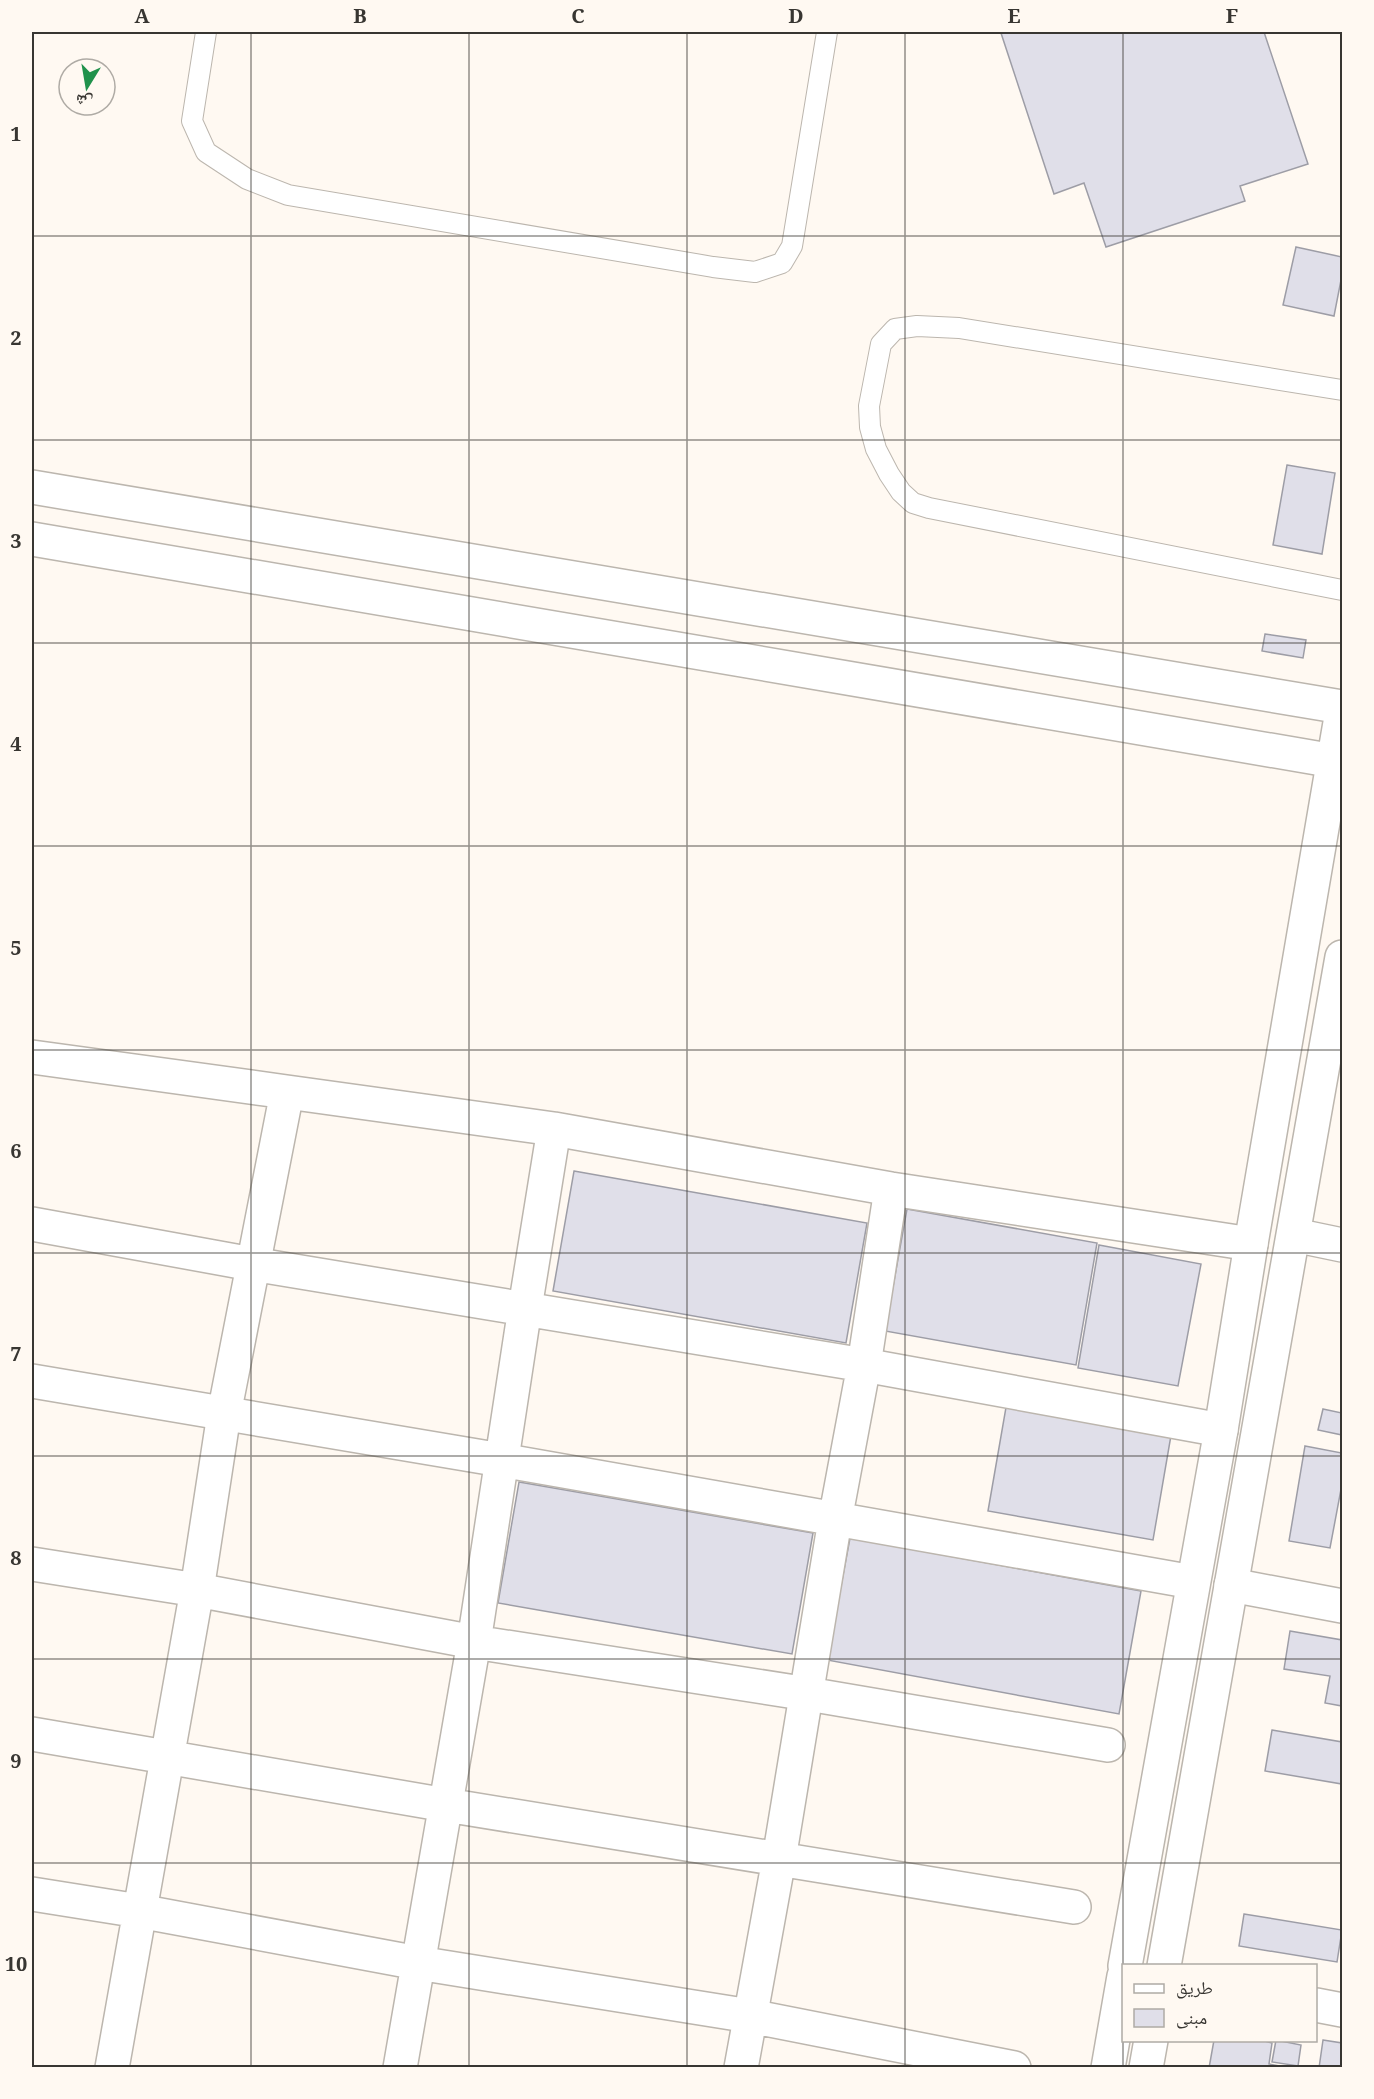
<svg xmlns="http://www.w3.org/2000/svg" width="1374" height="2099" viewBox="0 0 1374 2099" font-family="'Noto Serif','Noto Naskh Arabic',serif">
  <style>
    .building { fill: #e0dfe9; stroke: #9d9da6; stroke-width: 1.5 }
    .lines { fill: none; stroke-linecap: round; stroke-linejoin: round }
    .lane-casing { stroke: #bcb6ae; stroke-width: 22 }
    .street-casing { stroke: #bcb6ae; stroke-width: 36 }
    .secondary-casing { stroke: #bcb6ae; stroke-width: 36 }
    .lane { stroke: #fff; stroke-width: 20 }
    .street { stroke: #fff; stroke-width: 33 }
    .secondary { stroke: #fff; stroke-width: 33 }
    .grid { fill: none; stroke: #383632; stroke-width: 1.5; stroke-opacity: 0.55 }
    .neatline { fill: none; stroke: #383632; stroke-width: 2 }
    .grid-label { font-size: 20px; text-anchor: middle; font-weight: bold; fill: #383632 }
  </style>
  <rect width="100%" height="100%" fill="#fff9f2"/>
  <path class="building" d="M1007,32H1264L1308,164L1240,186L1245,201L1106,247L1084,183L1054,194L1001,33Z
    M1296,247L1342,257V275L1334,316L1283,305Z
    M1287,465L1335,473L1322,554L1273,545Z
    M1265,634L1306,640L1303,658L1262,651Z
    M574,1171L867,1223L846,1343L553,1291Z
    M907,1209L1097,1243L1076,1365L885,1331Z
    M1099,1245L1201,1264L1178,1386L1078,1368Z
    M1009,1390L1174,1418L1153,1540L988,1511Z
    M1323,1409L1342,1413V1435L1318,1430Z
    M1305,1446L1342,1453V1484L1330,1548L1289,1541Z
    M519,1482L813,1533L792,1654L498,1603Z
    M850,1538L1141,1591L1119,1714L827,1660Z
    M1290,1631L1342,1640V1706L1325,1703L1330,1676L1284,1669Z
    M1272,1730L1342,1742V1784L1265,1771Z
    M1244,1914L1342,1930L1337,1962L1239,1946Z
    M1214,2040H1261L1272,2043L1269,2064L1290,2068H1209Z
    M1276,2040L1301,2045L1298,2066L1272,2062Z
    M1323,2040L1342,2043V2068H1319Z"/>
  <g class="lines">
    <g class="lane-casing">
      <path id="lane" d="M206,32L192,121L206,152L247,179L288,195L713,267L755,272L782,263L792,246L827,32
        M1342,390L959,328L917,326L895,329L881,344L869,406L870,427L876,449L889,474L901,492L913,503L929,508L1342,590"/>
    </g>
    <g class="street-casing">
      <path id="street" d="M32,487L1342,707
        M32,539L1334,761
        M32,1057L287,1092
        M32,1224L252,1264L864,1365L1221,1430
        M1294,1235L1342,1245
        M32,1381L501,1460L1193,1582
        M32,1564L197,1590L474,1642L808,1694L1108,1745
        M1231,1585L1342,1606
        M32,1734L446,1805L1074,1907
        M32,1894L139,1911L418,1963L750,2016L1014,2068
        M1316,2005L1342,2010
        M112,2068L197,1590L224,1414L287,1092L554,1129L891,1189L1251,1244
        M400,2068L474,1642L525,1308L554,1129
        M741,2068L779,1859L835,1520L864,1365L891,1189"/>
    </g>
    <g class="secondary-casing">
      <path id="secondary" d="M1125,1966L1221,1430L1251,1244L1342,711
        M1164,1966L1342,957
        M1108,2068L1124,1976
        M1146,2068L1151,2040"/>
    </g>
    <use href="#lane" class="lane"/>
    <use href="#street" class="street"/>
    <use href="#secondary" class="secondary"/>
  </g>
  <path class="grid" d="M251,32V2068M469,32V2068M687,32V2068M905,32V2068M1123,32V2068M32,236H1342M32,440H1342M32,643H1342M32,846H1342M32,1050H1342M32,1253H1342M32,1456H1342M32,1659H1342M32,1863H1342"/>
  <rect width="1374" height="2099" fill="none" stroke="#fff9f2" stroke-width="66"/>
  <rect x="1122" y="1964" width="195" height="78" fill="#fff9f2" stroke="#afaba5" stroke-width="1.5"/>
  <rect x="1134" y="1984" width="30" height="9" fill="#ffffff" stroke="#afaba5" stroke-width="1.5"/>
  <text x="1176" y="1994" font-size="18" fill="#383632">طريق</text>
  <rect x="1134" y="2009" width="30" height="18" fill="#e0dfe9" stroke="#afaba5" stroke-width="1.5"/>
  <text x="1176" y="2024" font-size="18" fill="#383632">مبنى</text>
  <g transform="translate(87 87) rotate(191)"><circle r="28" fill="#fff9f2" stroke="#afaba5" stroke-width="1.5"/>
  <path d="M0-4.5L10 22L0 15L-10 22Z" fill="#20924c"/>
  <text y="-9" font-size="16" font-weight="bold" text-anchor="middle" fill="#383632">ش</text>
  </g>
  <rect x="33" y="33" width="1308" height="2033" class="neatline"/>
  <g class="grid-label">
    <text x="142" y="23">A</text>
    <text x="360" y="23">B</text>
    <text x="578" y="23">C</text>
    <text x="796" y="23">D</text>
    <text x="1014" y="23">E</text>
    <text x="1232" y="23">F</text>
    <text x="16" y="141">1</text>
    <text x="16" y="345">2</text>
    <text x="16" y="548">3</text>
    <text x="16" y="751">4</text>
    <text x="16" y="955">5</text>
    <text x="16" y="1158">6</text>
    <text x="16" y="1361">7</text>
    <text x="16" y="1565">8</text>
    <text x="16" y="1768">9</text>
    <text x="16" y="1971">10</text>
  </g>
</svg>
